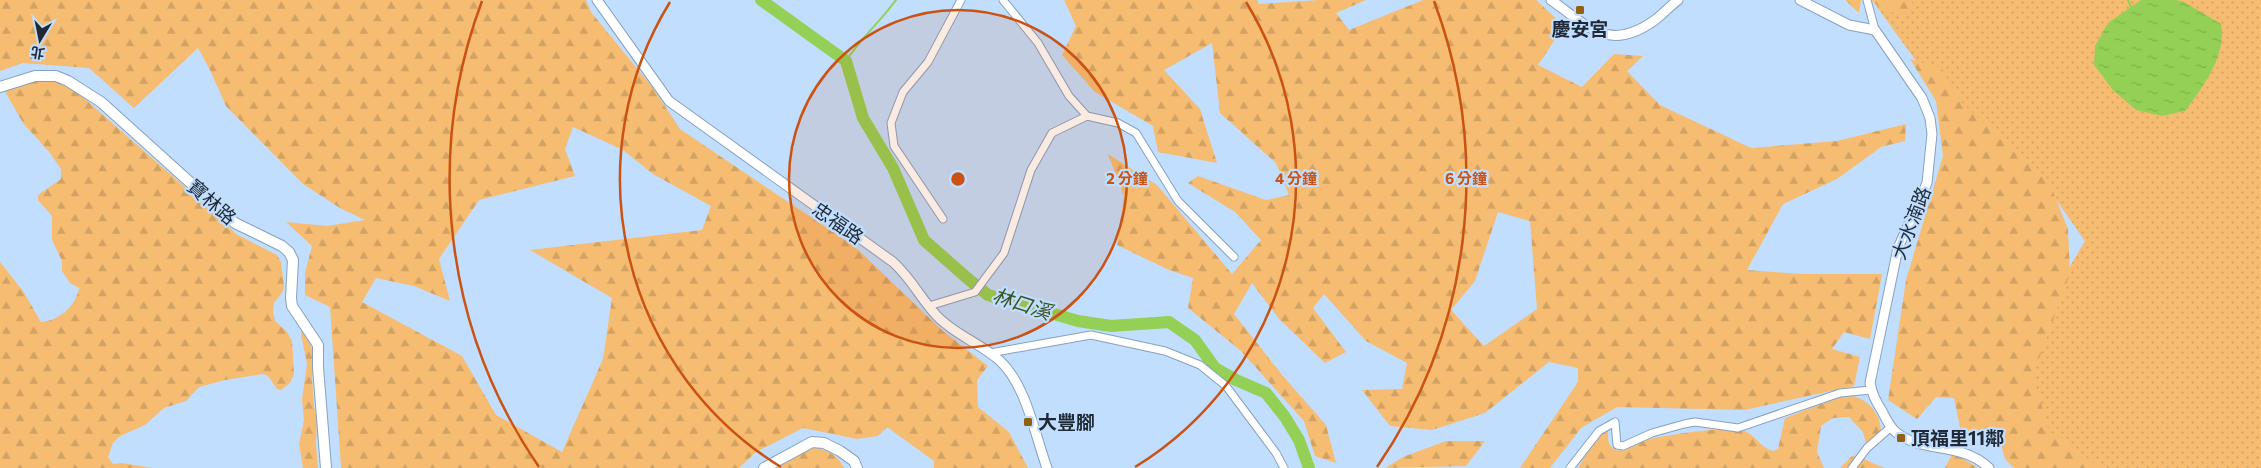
<svg xmlns="http://www.w3.org/2000/svg" width="2261" height="468" viewBox="0 0 2261 468" font-family="Commissioner,'Noto Sans TC',sans-serif">
  <style>
    .grass { fill: url(#grass-dots) }
    .forest { fill: url(#forest-firs); fill-rule: evenodd }
    .water { fill: url(#water-ripples) }
    .lines { fill: none; stroke-linecap: round; stroke-linejoin: round }
    .stream { stroke: #93d055; stroke-width: 2 }
    .river { stroke: #93d055; stroke-width: 12 }
    .minor-casing { stroke: #86a1bf; stroke-width: 9 }
    .tertiary-casing { stroke: #86a1bf; stroke-width: 11 }
    .secondary-casing { stroke: #86a1bf; stroke-width: 12 }
    .minor { stroke: #fff; stroke-width: 7 }
    .tertiary { stroke: #fff; stroke-width: 9 }
    .secondary { stroke: #fff; stroke-width: 10 }
    .ring { fill: none; stroke: #ca5212; stroke-width: 2.5 }
    .poi-dot { fill: #936012; stroke: #c1defe; stroke-width: 2 }
    .labels { text-anchor: middle; stroke-width: 4.5; stroke-linejoin: round; paint-order: stroke }
    .poi-label { font-size: 19px; font-weight: bold; fill: #1e2935; stroke: #c1defe; text-anchor: start }
    .street-label { font-size: 19px; fill: #1e2935; stroke: #c1defe }
    .water-label { font-size: 20px; font-style: italic; fill: #395222; stroke: #c1defe }
    .centre { fill: #ca5212; stroke: #c1defe; stroke-width: 2.5 }
    .ring-label { font-size: 15px; text-anchor: middle; font-weight: bold; fill: #ca5212; stroke: #c1defe; stroke-width: 4.5; stroke-linejoin: round; paint-order: stroke }
  </style>
  <defs>
    <pattern id="grass-dots" width="8" height="8" patternUnits="userSpaceOnUse" patternTransform="scale(1.25)"><rect width="8" height="8" fill="#f6bc72"/><path d="M2 2h.1M6 6h.1" fill="none" stroke="#d2a263" stroke-width="1.8" stroke-linecap="round"/></pattern>
    <pattern id="forest-firs" width="22" height="20" patternUnits="userSpaceOnUse" patternTransform="scale(1.25)"><rect width="22" height="20" fill="#f6bc72"/><path d="M5 1l3.5 6h-7zM16 11l3.5 6h-7z" fill="#d2a263"/></pattern>
    <pattern id="water-ripples" width="26" height="14" patternUnits="userSpaceOnUse" patternTransform="scale(1.25)"><rect width="26" height="14" fill="#93d055"/><path d="M2 4q2-2 4 0t4 0M15 11q2-2 4 0t4 0" fill="none" stroke="#7eb34b"/></pattern>
  </defs>
  <rect width="100%" height="100%" fill="#c1defe"/>
  <path class="grass" d="M1872,0H2261V468H2056L2021,398L2050,300L2085,241L2057,201L1948,105Z"/>
  <path class="forest" d="M0,0H586L591,12L653,88L680,129L855,247L943,331L988,366L977,380L978,407L1009,432L1028,468H934V461L887,427L878,436L857,439L803,428L756,452L739,468H341L330,307L305,295V273L312,246L286,222L327,226L365,220L340,208L303,184L226,106L210,70L198,48L134,108L89,68L23,63L0,71ZM573,127L623,150L653,174L711,206L702,230L530,250L612,298L603,359L562,452L496,415L462,356L362,302L376,278L414,286L450,301L439,259L479,200L575,176L565,149Z
    M1064,0H1258V4L1319,0H1366L1336,13L1349,30L1423,0H1536L1564,26L1538,65L1582,87L1614,54L1643,56L1627,71L1660,105L1751,148L1837,141L1906,124L1905,141L1881,147L1837,179L1783,204L1747,270L1802,274H1882L1870,339L1844,332L1832,349L1860,357L1854,386L1744,410L1617,407L1581,428L1550,468H1520L1578,382V368L1549,362L1485,413L1432,430L1390,426L1362,390L1402,389L1407,363L1366,341L1324,294L1313,308L1346,352L1325,363L1280,320L1252,283L1234,314L1283,376L1326,425L1336,463L1315,456L1304,421L1241,351L1188,308L1193,278L1169,270L1117,245L1124,196L1108,154L1157,185L1232,274L1261,240L1235,212L1188,183L1198,176L1266,200L1289,195L1276,163L1220,113L1212,43L1164,70L1200,109L1217,163L1158,152L1153,126L1095,92L1062,55L1076,26ZM1498,212L1530,221L1537,309L1484,346L1451,310L1475,281Z
    M1845,0H1861L1859,13Z
    M1872,0H1913L1911,12C1899,16 1880,11 1872,0Z
    M1910,59L1941,68L1963,104L2049,182L2068,229L2070,274L2033,375L2049,431L2101,468H2014L2005,459L1997,431L1962,437L1954,398L1936,397L1917,419L1888,400L1906,280L1943,156L1936,101Z
    M39,77L53,80L77,92L218,216L236,234L277,255L281,262L284,286L283,291L274,303L273,312L275,321L287,332L292,341L294,374L290,383L281,390L277,389L268,376L263,374L225,380L199,387L186,401L164,408L145,425L120,436L113,443L108,457L113,464L122,463L153,468H0V262L23,291L41,322C59,321 76,306 79,288L70,283L62,271V261L52,240V216L38,200V195L61,179V169L50,153L23,123L3,88Z
    M302,329L308,337L315,359L312,378L314,406L317,420L316,445L318,468H303L299,444L304,420L302,399L307,364L301,334Z
    M1853,396C1875,402 1887,425 1878,446H1871L1866,443L1863,432L1849,417L1833,418L1821,426L1817,452L1824,468H1578L1598,434L1602,430H1608C1608,437 1607,447 1616,450C1626,453 1639,442 1649,439C1667,435 1729,425 1745,431C1756,436 1761,448 1773,451L1778,449L1785,418L1840,397Z
    M1446,441H1485L1466,466L1385,468L1403,457Z
    M807,446C824,449 836,452 844,468H762Z
    M1957,455L1978,468H1945L1951,456Z
    M1852,456C1863,456 1874,465 1885,468H1840Z"/>
  <path class="water" d="M2141,0H2176L2184,2L2221,24C2227,55 2203,87 2185,111L2162,116L2136,110L2113,90L2094,65L2095,46L2108,23Z"/>
  <g class="lines">
    <path class="stream" d="M2128,0L2131,7
      M846,61C861,38 880,22 896,0"/>
    <path class="river" d="M761,0L846,61L863,118L893,168L924,240L967,278L988,295L1078,321L1111,326L1169,322L1195,340L1215,368L1236,380L1266,393L1285,417L1299,440L1309,468"/>
    <g class="minor-casing">
      <path id="minor" d="M1003,0L1038,43L1069,96L1087,116L1118,123L1136,133L1178,201L1234,257
        M1867,0L1875,30
        M943,219L894,146L891,123L903,92L928,62L961,0
        M929,306L975,292L1004,253L1031,170L1052,133L1087,116
        M990,353L1091,335L1165,351L1200,365L1226,386L1276,453L1284,468
        M1570,468L1599,431L1615,422L1617,445L1623,446L1652,433L1684,424L1695,422L1738,428L1840,393L1871,390
        M1852,468L1867,448L1891,427"/>
    </g>
    <g class="tertiary-casing">
      <path id="tertiary" d="M597,0L669,101L893,262C912,279 920,298 937,316C955,335 980,343 999,360C1026,384 1035,435 1047,468
        M1551,0C1589,27 1609,53 1655,20C1663,14 1670,6 1678,0
        M1800,0L1849,25L1875,30L1922,98L1930,118L1932,134L1927,183L1898,248L1870,383C1872,394 1876,402 1882,411C1886,419 1890,428 1897,433C1922,453 1963,442 1989,468"/>
    </g>
    <g class="secondary-casing">
      <path id="secondary" d="M0,87L35,76H56L68,81L101,102L235,223L282,246L289,252L293,260L291,298L292,306L318,345V367L326,468
        M764,468L812,442L824,443L840,451L854,461L857,468"/>
    </g>
    <use href="#minor" class="minor"/>
    <use href="#tertiary" class="tertiary"/>
    <use href="#secondary" class="secondary"/>
  </g>
  <circle cx="958" cy="179" r="169" fill="#ca5212" fill-opacity=".12"/>
  <g class="ring">
    <circle cx="958" cy="179" r="169"/>
    <path d="M781 467A338 338 0 0 1 670 2M1246 2A338 338 0 0 1 1135 467"/>
    <path d="M539 467A508 508 0 0 1 482 1M1434 1A508 508 0 0 1 1377 467"/>
  </g>
  <g class="poi-dot">
    <rect x="1575" y="5" width="10" height="10" rx="2.5"/>
    <rect x="1023" y="417" width="10" height="10" rx="2.5"/>
    <rect x="1896" y="433" width="10" height="10" rx="2.5"/>
  </g>
  <g class="labels">
    <g class="poi-label">
      <text x="1580" y="36" text-anchor="middle">慶安宮</text>
      <text x="1038" y="429">大豐腳</text>
      <text x="1911" y="445">頂福里11鄰</text>
    </g>
    <g class="street-label">
      <text transform="translate(212 202) rotate(41)" y="7">寶林路</text>
      <text transform="translate(838 223) rotate(35)" y="7">忠福路</text>
      <text transform="translate(1911 223) rotate(-69)" y="7">大水湳路</text>
    </g>
    <g class="water-label">
      <text transform="translate(1022 304) rotate(18)" y="7">林口溪</text>
    </g>
  </g>
  <circle cx="958" cy="179" r="8" class="centre"/>
  <g class="ring-label">
    <text x="1127" y="184">2 分鐘</text>
    <text x="1296" y="184">4 分鐘</text>
    <text x="1466" y="184">6 分鐘</text>
  </g>
  <g transform="translate(40 40) rotate(190)" stroke="#c1defe" stroke-width="4" paint-order="stroke">
  <path d="M0-4L9 19L0 12L-9 19Z" fill="#1e2935"/>
  <text y="-8" font-size="14" font-weight="bold" text-anchor="middle" fill="#1e2935">北</text>
  </g>
</svg>
